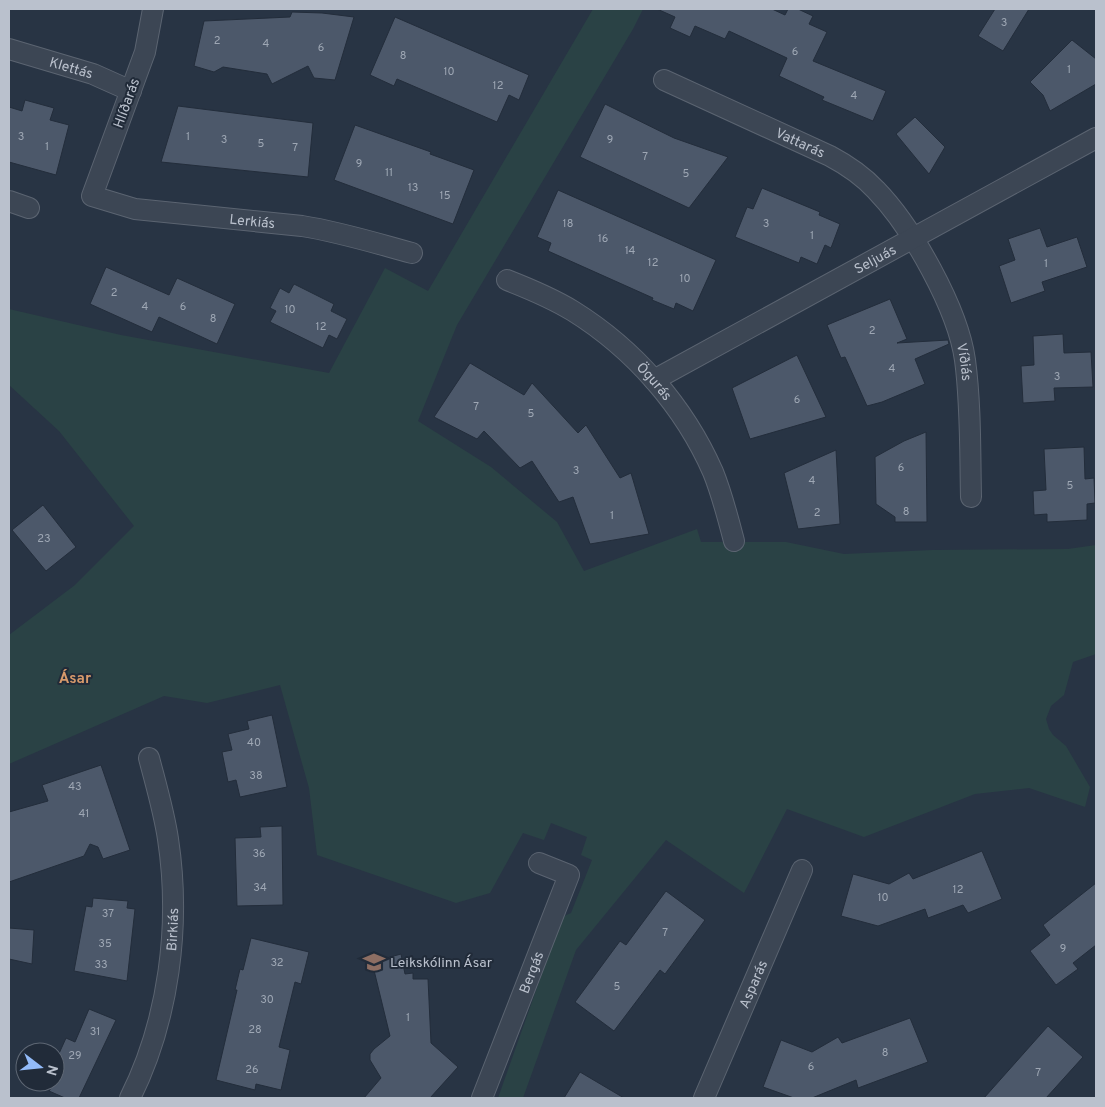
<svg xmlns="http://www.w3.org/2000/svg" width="1105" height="1107" viewBox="0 0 1105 1107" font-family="Overpass,sans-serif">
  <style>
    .green { fill: #2a4245 }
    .building { fill: #4c586a; stroke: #232d3b }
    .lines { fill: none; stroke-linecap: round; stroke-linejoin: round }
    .street-casing { stroke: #5b6471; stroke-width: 22 }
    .street { stroke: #3c4654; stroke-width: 20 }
    .labels { text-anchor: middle; stroke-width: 4; stroke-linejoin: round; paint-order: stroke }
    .number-label { font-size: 11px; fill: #9ea7b4 }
    .street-label { font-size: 14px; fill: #bac1cd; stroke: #212b39 }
    .poi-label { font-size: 14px; fill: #bac1cd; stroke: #212b39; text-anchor: start }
    .neighbourhood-label { font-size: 15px; font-weight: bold; fill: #d79a6b; stroke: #212b39 }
  </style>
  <rect width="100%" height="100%" fill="#283444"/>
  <path class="green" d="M593,9H643L633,29L457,325L418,421L491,467L557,522L584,571L697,529L701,542H786L844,554L932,550L1068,549L1096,545V654L1073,662L1064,695L1051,706L1046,719L1049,729L1053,735L1066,746L1090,787L1085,807L1029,788L975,794L864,837L787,809L744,893L666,840L576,950L523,1098H498L562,917L571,913L592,860L581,855L587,837L551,823L544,840L523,833L490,893L456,903L317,855L309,788L280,685L207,703L164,696L9,764V635L75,585L134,526L59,431L9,385V309L121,335L329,373L385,268L428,291Z"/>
  <path class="building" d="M657,9H772L785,15L788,9H798L813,16L809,24L827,32L813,61L886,91L873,121L822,100L824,97L779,76L787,58L729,31L725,39L695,26L690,37L670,28L675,17Z
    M995,9H1029L1003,51L978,36Z
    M292,12L322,13L354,17L335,80L314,78L308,66L272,84L267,74L223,67L214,72L194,66L204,21L290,17Z
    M395,17L529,75L519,100L509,95L497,122L397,79L394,86L370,75Z
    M1072,40L1096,59V84L1050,111L1043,95L1030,82Z
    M25,100L54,108L50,120L69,125L56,175L9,162V107L22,111Z
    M605,104L674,138L728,157L689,208L580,157Z
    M178,106L313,123L308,177L161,162Z
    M915,117L945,147L929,174L896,134Z
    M355,125L431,152L430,154L474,170L453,224L334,180Z
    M762,188L820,212L819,215L840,224L831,248L825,245L817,264L801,257L799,263L735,237L747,207L753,209Z
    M558,190L716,260L693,311L676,303L674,309L652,300L653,298L548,251L551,243L537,237Z
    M1040,228L1047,247L1077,237L1087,267L1042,282L1045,291L1011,303L999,266L1015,260L1008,239Z
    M106,267L169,295L177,278L235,304L217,344L159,317L152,332L90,304Z
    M294,284L334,304L331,311L347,319L337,339L329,335L323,348L270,322L276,311L270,308L280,288L289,293Z
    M890,299L907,339L897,343L948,340L949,344L915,359L925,384L882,402L867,406L845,357L841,358L827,325Z
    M1063,334L1064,353L1091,352L1093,387L1054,388L1055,401L1023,403L1021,366L1034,365L1033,336Z
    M797,355L826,417L750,439L732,388Z
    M470,363L524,395L532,383L578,433L586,425L620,478L631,473L649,534L590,544L573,497L559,502L532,461L520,468L484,431L477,439L434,417Z
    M926,432L927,522H895V517L876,504L875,457L904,441Z
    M1084,447L1085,479L1094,478L1095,503L1087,504V520L1047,522V514L1034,515L1033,491L1046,490L1044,449Z
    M836,450L840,524L798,529L784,473Z
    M43,505L76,547L46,571L12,530Z
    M272,715L287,787L240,797L236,780L228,782L222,752L232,750L228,734L249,729L247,721Z
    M101,765L130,850L103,859L98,847L90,844L84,856L9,882V812L48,801L42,785Z
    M282,826L283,905L237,906L235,838L261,837L260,827Z
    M982,851L1002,899L968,913L963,905L928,918L925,909L878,926L841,916L853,874L889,884L909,873L913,879Z
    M1096,883V945L1073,963L1078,969L1056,985L1030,951L1050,935L1043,925Z
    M666,891L705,920L665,974L660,970L614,1031L575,1002L620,941L626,945Z
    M93,898L128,901L127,908L135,909L127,981L74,971L86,906L92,907Z
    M9,928L34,930L32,964L9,959Z
    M251,938L309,952L301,984L295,982L279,1047L290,1050L281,1090L256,1084L255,1090L216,1080L237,990H235L240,969L243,970Z
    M401,954L405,974L413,973V979H428L431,1043L458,1067L430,1098H364L381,1078L370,1060V1054L374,1049L390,1036L372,962Z
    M89,1009L116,1020L79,1098H65L49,1091L55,1082L63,1061L57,1058L66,1038L75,1042Z
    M910,1018L928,1062L858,1088L856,1080L812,1098H794L763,1087L781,1040L812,1052L838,1037L842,1043Z
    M1048,1026L1083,1057L1046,1098H984Z
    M580,1072L624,1098H564Z"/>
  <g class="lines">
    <g class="street-casing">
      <g id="street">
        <path id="s1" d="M153,9L145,52L92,196L135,209L302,226C340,232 375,243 412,253"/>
        <path id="s2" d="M9,49L93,74L131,91"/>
        <path id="s3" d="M664,80L830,156C847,165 863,176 876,190C912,227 958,309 965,360C971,405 970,452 971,497"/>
        <path d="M9,201L29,208"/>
        <path id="s4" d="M507,280C530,289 552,298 573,311C634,349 684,406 713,472C722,494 728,518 734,541"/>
        <path id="s5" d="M654,380L1096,138"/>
        <path id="s6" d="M130,1098C169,1020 181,925 168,839C164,812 156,785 149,758"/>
        <path id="s7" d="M482,1098L569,875L539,863"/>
        <path id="s8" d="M704,1098L802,870"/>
      </g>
    </g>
    <use href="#street" class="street"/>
  </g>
  <defs>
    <g id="school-bare" transform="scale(1.725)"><path d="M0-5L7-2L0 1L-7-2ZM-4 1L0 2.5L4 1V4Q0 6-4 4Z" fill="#8d6e63" stroke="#212b39" stroke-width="2.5" paint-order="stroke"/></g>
  </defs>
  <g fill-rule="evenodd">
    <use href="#school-bare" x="374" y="962"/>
  </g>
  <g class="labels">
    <g class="number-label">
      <text x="1004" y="26">3</text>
      <text x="217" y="44">2</text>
      <text x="266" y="47">4</text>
      <text x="321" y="51">6</text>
      <text x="795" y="55">6</text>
      <text x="403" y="59">8</text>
      <text x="1069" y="73">1</text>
      <text x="449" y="75">10</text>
      <text x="498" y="89">12</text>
      <text x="854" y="99">4</text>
      <text x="21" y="140">3</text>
      <text x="188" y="140">1</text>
      <text x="224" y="143">3</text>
      <text x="610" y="143">9</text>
      <text x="261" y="147">5</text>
      <text x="47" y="150">1</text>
      <text x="295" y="151">7</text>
      <text x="645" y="160">7</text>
      <text x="359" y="167">9</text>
      <text x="389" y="176">11</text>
      <text x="686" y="177">5</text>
      <text x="413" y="191">13</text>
      <text x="445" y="199">15</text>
      <text x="568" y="227">18</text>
      <text x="766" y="227">3</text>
      <text x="812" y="239">1</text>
      <text x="603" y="242">16</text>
      <text x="630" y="254">14</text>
      <text x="653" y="266">12</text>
      <text x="1046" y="267">1</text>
      <text x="685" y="282">10</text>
      <text x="114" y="296">2</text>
      <text x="145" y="310">4</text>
      <text x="183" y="310">6</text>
      <text x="290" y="313">10</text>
      <text x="213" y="322">8</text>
      <text x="321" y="330">12</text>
      <text x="872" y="334">2</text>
      <text x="892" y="372">4</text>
      <text x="1057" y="380">3</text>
      <text x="797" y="403">6</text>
      <text x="476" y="410">7</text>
      <text x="531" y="417">5</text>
      <text x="901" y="471">6</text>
      <text x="576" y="474">3</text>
      <text x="812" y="484">4</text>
      <text x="1070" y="489">5</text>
      <text x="906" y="515">8</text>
      <text x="817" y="516">2</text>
      <text x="612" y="519">1</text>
      <text x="44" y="542">23</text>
      <text x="254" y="746">40</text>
      <text x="256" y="779">38</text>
      <text x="75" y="790">43</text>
      <text x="84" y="817">41</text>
      <text x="259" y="857">36</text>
      <text x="260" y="891">34</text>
      <text x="958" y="893">12</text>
      <text x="883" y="901">10</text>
      <text x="108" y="917">37</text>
      <text x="665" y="936">7</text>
      <text x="105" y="947">35</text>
      <text x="1063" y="952">9</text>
      <text x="277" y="966">32</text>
      <text x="101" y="968">33</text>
      <text x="617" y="990">5</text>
      <text x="267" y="1003">30</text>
      <text x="408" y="1021">1</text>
      <text x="255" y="1033">28</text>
      <text x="95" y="1035">31</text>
      <text x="885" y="1056">8</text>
      <text x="75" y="1059">29</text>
      <text x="811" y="1070">6</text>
      <text x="252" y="1073">26</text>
      <text x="1038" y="1076">7</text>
    </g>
    <g class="street-label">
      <text dy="5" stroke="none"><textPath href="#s2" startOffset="65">Klettás</textPath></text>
      <text transform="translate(126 103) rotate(-70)" y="5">Hlíðarás</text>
      <text dy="5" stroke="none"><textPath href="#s3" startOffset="150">Vattarás</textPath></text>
      <text dy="5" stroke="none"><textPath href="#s1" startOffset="360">Lerkiás</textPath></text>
      <text dy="5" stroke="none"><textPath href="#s5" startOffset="252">Seljuás</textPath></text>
      <text dy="5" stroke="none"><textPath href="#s3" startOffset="436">Víðiás</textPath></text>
      <text dy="5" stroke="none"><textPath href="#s4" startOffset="181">Ögurás</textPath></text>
      <text dy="5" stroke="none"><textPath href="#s6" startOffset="175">Birkiás</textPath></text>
      <text dy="5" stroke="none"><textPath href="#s7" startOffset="135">Bergás</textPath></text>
      <text dy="5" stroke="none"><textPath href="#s8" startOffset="124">Asparás</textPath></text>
    </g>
    <g class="poi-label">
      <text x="390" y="967">Leikskólinn Ásar</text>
    </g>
    <g class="neighbourhood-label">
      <text x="75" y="683">Ásar</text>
    </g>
  </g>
  <rect width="1105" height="1107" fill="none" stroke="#bac1cd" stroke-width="20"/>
  <g transform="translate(40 1067) rotate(106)"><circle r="24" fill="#212b39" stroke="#5e6774"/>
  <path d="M0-4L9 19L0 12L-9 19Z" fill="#93bbf9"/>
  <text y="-8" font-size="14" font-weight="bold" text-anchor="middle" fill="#bac1cd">N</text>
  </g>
</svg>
